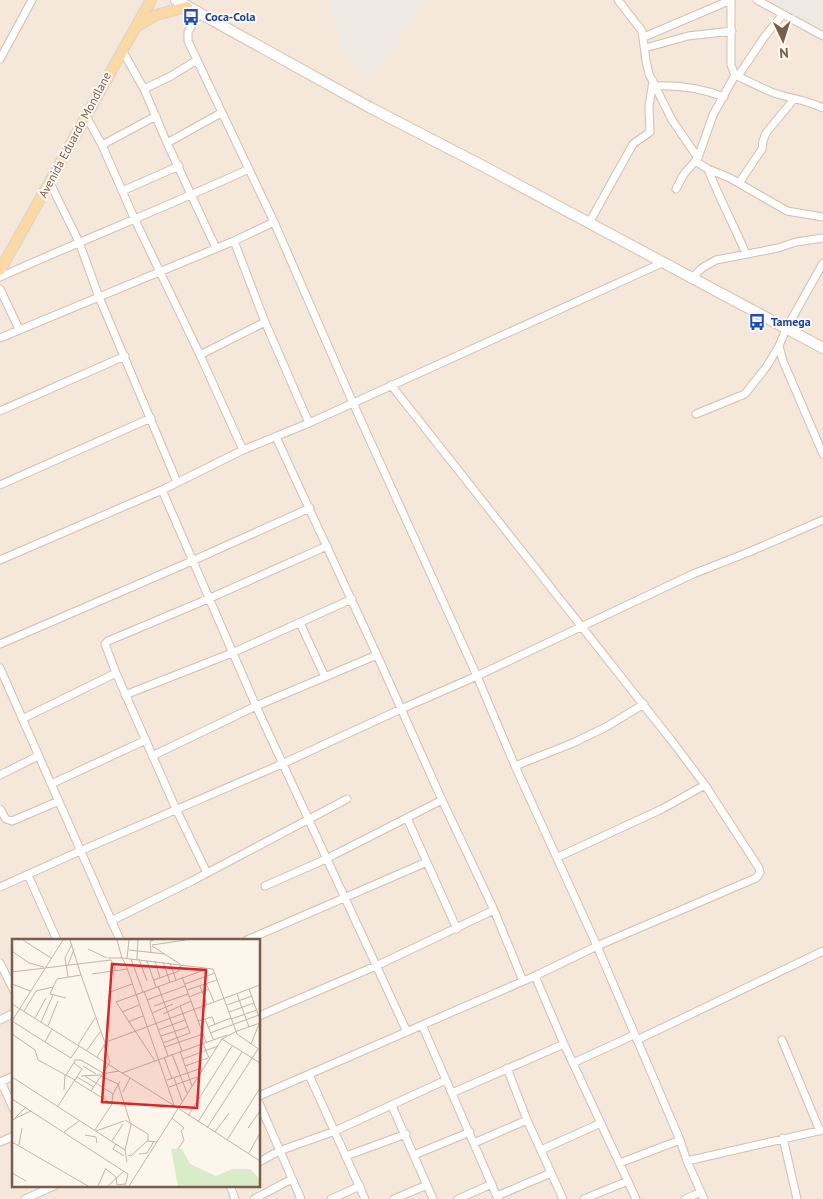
<svg xmlns="http://www.w3.org/2000/svg" width="823" height="1199" viewBox="0 0 823 1199" font-family="'PT Sans',sans-serif">
  <style>
    .residential { fill: #f5e8da; fill-rule: evenodd }
    .industrial { fill: #efe9e4 }
    .lines { fill: none; stroke-linecap: round; stroke-linejoin: round }
    .minor-casing { stroke: #d1beb0; stroke-width: 9 }
    .secondary-casing { stroke: #d6c0b0; stroke-width: 12 }
    .primary-casing { stroke: #dad1cd; stroke-width: 12 }
    .minor { stroke: #fff; stroke-width: 7 }
    .secondary { stroke: #fff; stroke-width: 10 }
    .primary { stroke: #fbd9a5; stroke-width: 10 }
    .labels { text-anchor: middle; stroke-width: 4; stroke-linejoin: round; paint-order: stroke }
    .transit-label { font-size: 12px; font-weight: bold; fill: #164399; stroke: #fffaf3; text-anchor: start }
    .street-label { font-size: 12px; fill: #7a5c4d; stroke: #fffaf3 }
    .inset-road { fill: none; stroke: #c5b3a7; stroke-width: 1 }
    .view { fill: #d62828; fill-opacity: 0.15; stroke: #d62828; stroke-width: 2.5 }
    .inset-edge { fill: none; stroke: #7a5c4d; stroke-width: 2.5 }
  </style>
  <rect width="100%" height="100%" fill="#fdf6ec"/>
  <path class="residential" d="M0,0H752L823,38V1199H0ZM14,940H259V1185H14Z"/>
  <path class="industrial" d="M328,0H421L397,44L369,75L350,64L354,54L343,49Z
    M763,0H823V31Z"/>
  <g class="lines">
    <g class="minor-casing">
      <path id="minor" d="M618,0L642,31L646,61L649,74L672,120L698,158
        M731,0V65L735,75C748,81 761,88 774,93C792,99 806,100 823,108
        M757,0L823,36
        M199,13L188,32V41L274,222L353,403L477,676L515,766L597,946L680,1140L687,1161L704,1199
        M644,37L731,0
        M645,48L688,36L732,31
        M122,50L144,89L167,143L216,248
        M0,59L32,0
        M738,76L765,36L783,14
        M655,86C680,85 701,88 724,97
        M144,89L171,76L197,60
        M86,116L102,145L135,220L200,355L243,450
        M167,143L221,113
        M102,145L156,116
        M695,161L708,169L730,178L787,211L823,217
        M708,169C719,198 734,225 746,254
        M50,183L79,242L99,297L177,482
        M739,183L762,149L763,141L766,133L794,99
        M676,189L684,174L698,158L713,115L735,75
        M122,191L179,166
        M589,223L633,144L650,132L649,106L653,81
        M234,241L265,322L309,423
        M823,263L786,329L779,346L783,361L823,454
        M0,277C83,240 166,207 249,169
        M691,279L702,268L716,260L778,248L796,242L823,238
        M0,289L19,329
        M0,338L234,241L274,222
        M200,355L265,322
        M0,411L125,356
        M696,414L745,394L767,366L779,346
        M276,437L377,655L442,800L494,910L523,981
        M0,485L151,418
        M162,490L256,706L407,1032
        M0,560L162,490L243,450L309,423L662,263
        M300,623L325,677
        M0,644L192,561L310,508
        M0,668L120,940
        M125,695L232,653L352,599
        M22,719L116,673
        M152,756L256,706L377,655
        M515,766L573,743L606,727L644,704
        M0,775L38,756
        M51,784L146,740
        M0,809L6,819L12,821L59,801
        M407,818L457,929
        M558,857L662,809L705,785
        M207,873L176,809L116,673L105,644L108,641L208,599L327,546
        M28,875L57,940
        M265,886L326,859L442,800
        M0,887L80,851L282,764L401,709L477,676L693,574L749,552L823,520
        M111,921L192,881L347,799
        M247,940L427,862
        M0,963L14,991
        M535,976L564,1044L636,1199
        M259,1016L376,966L494,910
        M0,1020L14,1013
        M422,1025L498,1199
        M637,1040L823,951
        M782,1040L820,1131
        M573,1063L634,1035
        M507,1068L527,1120L563,1199
        M309,1075L365,1199
        M0,1082L14,1076
        M1,1082L14,1110
        M452,1093L564,1044
        M259,1096L535,976L597,946L756,878L760,873L759,868L705,785L675,745L391,385
        M259,1103L301,1199
        M392,1106L433,1199
        M783,1138L797,1199
        M0,1142L14,1136
        M474,1143L527,1120
        M541,1150L601,1123
        M414,1155L470,1132
        M346,1156L406,1134
        M687,1161L823,1130
        M259,1162L279,1151L335,1131L446,1080
        M620,1163L680,1140
        M230,1185L235,1199
        M497,1196L551,1173
        M25,1199L56,1185
        M254,1199L292,1179
        M331,1199L360,1186
        M394,1199L427,1185
        M458,1199L492,1184
        M584,1199L628,1181
        M685,1199L701,1192"/>
    </g>
    <g class="secondary-casing">
      <path id="secondary" d="M176,0L369,107L481,165L823,348"/>
    </g>
    <g class="primary-casing">
      <path id="primary" d="M137,26L156,15L187,7
        M0,270C51,181 100,90 151,0"/>
    </g>
    <use href="#minor" class="minor"/>
    <use href="#secondary" class="secondary"/>
    <use href="#primary" class="primary"/>
  </g>
  <defs>
    <g id="bus-bare" transform="scale(1.35)"><path d="M-5-6H5V4H4V6H2V4H-2V6H-4V4H-5ZM-3.5-4V0h7V-4ZM-3.5 1.2v1.5H-2V1.2ZM2 1.2v1.5H3.5V1.2Z" fill="#1a4fb4" stroke="#fffaf3" stroke-width="2.5" paint-order="stroke"/></g>
  </defs>
  <g fill-rule="evenodd">
    <use href="#bus-bare" x="191" y="17"/>
    <use href="#bus-bare" x="757" y="322"/>
  </g>
  <g class="labels">
    <g class="transit-label">
      <text x="205" y="21">Coca-Cola</text>
      <text x="771" y="326">Tamega</text>
    </g>
    <g class="street-label">
      <text transform="translate(75 135) rotate(-62)" y="4">Avenida Eduardo Mondlane</text>
    </g>
  </g>
  <g transform="translate(12 939)">
    <rect width="248" height="248" fill="#fdf6ec"/>
    <path d="M159,210H170L178,225L204,237L220,230H238L247,239V247H166Z" fill="#d8ecc9"/>
    <path class="inset-road" d="M11,1L39,19M105,1L110,19L201,30L225,95L248,111M140,6L174,1M140,7L168,25M76,10L95,19M117,11L153,15M0,12L17,24L32,28M139,14L138,2L142,1M96,19H110L114,26L162,166M115,19L117,1M119,20L131,53M125,20L126,1M127,20L135,42M135,22L144,48M143,22L148,39M151,23L158,43M158,24L164,41M56,26L62,10M0,33L99,21L104,32M80,35L115,30M69,36L93,104M56,38L53,19L60,5M170,38L194,103M142,41L167,32V28L172,26M194,44L202,63M0,45L18,52M173,45L203,34M146,47L170,112M188,47L195,66M237,50L247,78M175,51L205,41M132,52L156,117M98,53L120,45M225,55L237,88M177,58L197,50M54,59L38,55L45,40L69,36L58,1M135,61L173,47M0,65L166,169M215,66L240,57M142,67L176,55M12,72L24,52L41,48M110,73L127,66M217,73L242,64M140,74L161,65M151,75L179,62M23,79L34,59M193,80L201,100M219,80L245,71M0,82L51,1M0,82L33,103M186,82L200,78L203,85M29,83L41,56M116,83L131,77M36,87L46,62M196,88L219,79M40,90L33,103L59,119L67,107M146,91L173,81M225,92L248,84M198,94L247,76M0,95L23,111L26,121L63,141M149,97L176,88M210,100L248,124M151,104L178,94L168,67M191,104L197,119M239,105L247,85M66,106L83,79M153,108L191,95M75,111L88,93M168,112L180,147M160,115L175,154M85,118L94,103L248,46M152,118L160,140M171,120L206,107M62,121H69L91,134M143,122L104,63L195,30M71,127L84,135M173,127L196,119M110,134L215,96M90,135L107,132M54,136L63,122M69,137L89,136M73,137L101,155M89,137L106,145M0,138L113,211L115,223M65,138L82,148M162,139L170,162M155,141L190,129M63,142L100,165L83,191M106,145L119,186L113,211M157,148L185,138M52,151L53,136M79,152L98,123L92,106M111,153L118,139M0,160L116,235L113,247M100,163L101,155L108,142M46,167L70,130L62,124M166,169L248,222M176,177L220,107M160,179L172,189L169,192L172,201L166,210M2,180L19,172M113,181L136,195V202M0,182L14,168M186,183L230,113M195,189L246,110M236,189L248,172M84,192L112,182M52,193L67,182M203,193L217,174M73,196L84,198L85,204M215,201L248,149M100,202L111,185M0,203L76,247M104,205L101,210L112,217M7,206L10,189M237,214L248,194M127,215L135,214L142,202M116,216L119,217L135,202L145,203M94,230L104,238L105,246L113,245M0,234L14,242M86,247L94,229M96,247L112,232M117,247L210,100L225,92"/>
    <path class="view" d="M100,25L194,31L185,169L90,163Z"/>
    <rect width="248" height="248" class="inset-edge"/>
  </g>
  <g transform="translate(783 40) rotate(176)" stroke="#fffaf3" stroke-width="4" paint-order="stroke">
  <path d="M0-4L9 19L0 12L-9 19Z" fill="#7a5c4d"/>
  <text y="-8" font-size="14" font-weight="bold" text-anchor="middle" fill="#7a5c4d">N</text>
  </g>
</svg>
